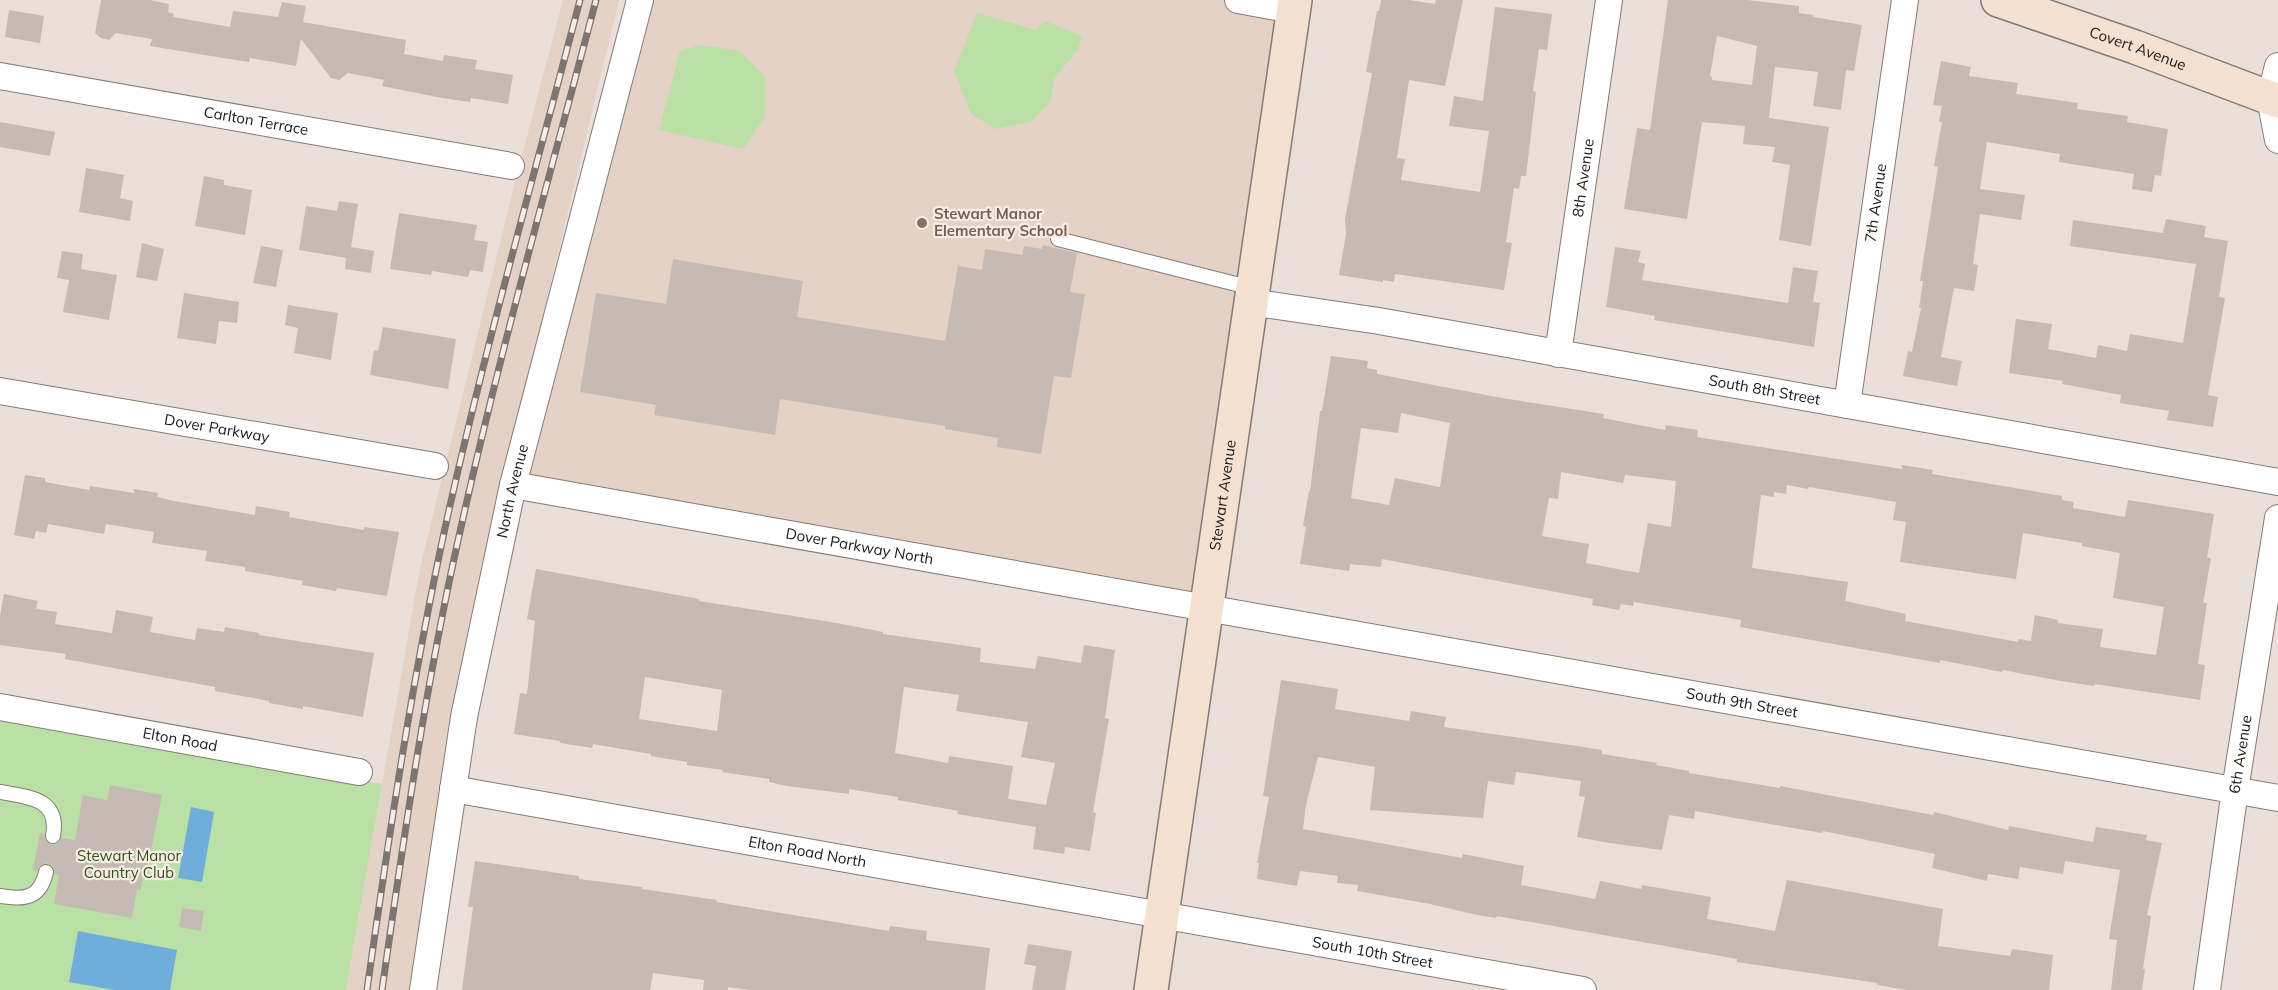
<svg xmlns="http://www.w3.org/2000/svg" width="2278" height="990" viewBox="0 0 2278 990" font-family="Mulish,sans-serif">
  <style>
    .built { fill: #e4d2c7 }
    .green { fill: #bbe0a5 }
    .water { fill: #6fadda }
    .building { fill: #c5bab4; fill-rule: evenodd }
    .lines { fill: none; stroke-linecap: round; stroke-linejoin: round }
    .lane-casing { stroke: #857b75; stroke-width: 16 }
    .street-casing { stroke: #857b75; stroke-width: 28 }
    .secondary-casing { stroke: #857b75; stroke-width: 36 }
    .lane { stroke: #fff; stroke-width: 14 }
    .street { stroke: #fff; stroke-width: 26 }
    .secondary { stroke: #f4e1d2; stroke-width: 33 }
    .rail-casing { stroke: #7c7570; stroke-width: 7 }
    .rail { stroke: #f8ede6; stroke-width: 4.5; stroke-dasharray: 14; stroke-linecap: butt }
    .education-dot { fill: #8d6e63; stroke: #f8ede6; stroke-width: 2 }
    .labels { text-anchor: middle; stroke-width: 4.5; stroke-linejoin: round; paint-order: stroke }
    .street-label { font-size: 15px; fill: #1c1815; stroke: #f8ede6 }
    .education-label { font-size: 15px; font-weight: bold; fill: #785e54; stroke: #f8ede6; text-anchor: start }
    .park-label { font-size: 15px; fill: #315315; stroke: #f8ede6 }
  </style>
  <rect width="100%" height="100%" fill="#ebe0d9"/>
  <path class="built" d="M563,0H619L468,627L414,990H346L420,568L518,170Z
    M640,0H1238L1293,10L1206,609L513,485Z"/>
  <path class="green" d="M977,13L1036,30L1045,21L1082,36L1078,50L1055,77L1050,102L1031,122L996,129L971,114L954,71Z
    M701,45L740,51L765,76V117L743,149L659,130L680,51Z
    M0,715L382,784L346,990H0Z"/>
  <path class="water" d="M191,807L214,812L202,882L178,878Z
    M78,931L177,950L170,990H114L69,982Z"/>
  <path class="building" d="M101,0H150L169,4L168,12L174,14L173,17L230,27L233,11L278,17L282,2L306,6L303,22L406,40L404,54L443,61L444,55L477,60L475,69L513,75L508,104L471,98L470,102L442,98L382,86L384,80L348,73L339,80L331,78L301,39L296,66L250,58L249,62L192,53L150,46L152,39L116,33L109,40L101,38L95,33Z
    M1381,0H1409L1435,4L1436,0H1463L1445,86L1409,80L1397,158L1405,159L1401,180L1480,192L1489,131L1449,126L1454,96L1483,101L1495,7L1552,14L1547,50L1539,49L1533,91L1536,92L1526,176H1521L1519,189L1514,188L1506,242L1512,243L1504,290L1395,274L1394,282L1383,280V282L1339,275L1346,234L1345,219L1372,73L1366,72L1377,11H1379Z
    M1668,0H1747L1799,6V13L1813,15V17L1862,25L1854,71L1846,70L1841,110L1813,106L1818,72L1775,67L1769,118L1829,127L1811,246L1779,240L1790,165L1772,162L1775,147L1743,144L1745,126L1702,122L1687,219L1624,209L1637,128L1650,130ZM1717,36L1757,46L1752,85L1712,80V77L1710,76Z
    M9,10L44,16L40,43L5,37Z
    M1941,61L1971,67L1969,76L2018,83L2016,94L2078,103L2077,109L2128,116L2127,122L2168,129L2161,176L2155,175L2152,192L2132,189L2134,174L2059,162L2060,154L1987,142L1980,189L2025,195L2021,220L1980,214L1973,264L1978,265L1974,291L1954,288L1941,357L1962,361L1957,386L1903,376L1908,351L1912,352L1921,308H1919L1923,281H1920L1938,167L1934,166L1942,122H1939L1942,106L1933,105Z
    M0,122L55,132L50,156L0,147Z
    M86,168L124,175L120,198L133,201L130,221L79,212Z
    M204,176L224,180V185L252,190L245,235L195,226Z
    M339,201L358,204L351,247L374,251L371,273L345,269L346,258L299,250L306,206L337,211Z
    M399,213L477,225L474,240L488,242L483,272L470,270L468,277L432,271L431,275L390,269Z
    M2166,219L2206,226L2204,237L2228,241L2219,297L2225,298L2208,395L2218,397L2213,427L2167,420L2169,411L2120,403L2121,395L2062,384L2063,381L2009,373L2016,319L2052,324L2048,349L2096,358L2098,345L2127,351L2130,334L2183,343L2196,264L2070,246L2073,220L2163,233Z
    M142,243L164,249L157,281L136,277Z
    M1043,245L1077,253L1070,292L1085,294L1071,378L1054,376L1041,454L997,447L998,438L945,429V426L780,399L775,435L654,415L656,405L580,392L596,293L666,304L673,259L803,281L797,317L945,341L958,266L982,270L985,249L1022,255L1024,246L1042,249Z
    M261,246L283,250L276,287L253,283Z
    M1615,247L1641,251L1638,262L1645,264L1642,280L1788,303L1793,267L1818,271L1813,302L1820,303L1814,347L1654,320L1655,316L1606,307Z
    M62,251L83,254L81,269L117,275L109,320L63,312L69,280L57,278Z
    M184,293L239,302L237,323L219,321L216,344L177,338Z
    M288,305L338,313L331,360L294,353L298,328L285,325Z
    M383,327L456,339L448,389L370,375L374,350L378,351Z
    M1331,356L1368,361L1367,368L1377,370V374L1496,397L1604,414L1603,418L1665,430L1666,425L1698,430L1697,437L1902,469V465L1933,470L1932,474L2062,496V500L2074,502L2073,508L2125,517L2128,500L2214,514L2207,558H2211L2203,603H2207L2198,664L2205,665L2200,700L2095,684L2094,686L2061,681L2003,670L2002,672L1940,660V663L1878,652L1740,627L1741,620L1634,602L1633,606L1621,604L1619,610L1592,605L1593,599L1382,559L1381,567L1350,564L1349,571L1300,564L1306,527L1303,526L1309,491H1310L1320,411H1322ZM1401,413L1450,423L1440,487L1395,478L1389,505L1351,498L1361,428L1398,433ZM1561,472L1623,483L1625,475L1676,481L1671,527L1648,523L1639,573L1586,563L1589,544L1542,536L1549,498L1558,499ZM1787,485L1808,489L1809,487L1896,502L1893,520L1906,522L1900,562L2016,579L2023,533L2082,543V546L2120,553L2113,598L2164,607L2156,655L2100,647L2103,629L2058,623V620L2035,615L2031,641L2019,639L2018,642L1905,621L1906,614L1845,601L1848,582L1752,568L1761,495L1774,497V492L1786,494Z
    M25,475L45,478V482L89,490L90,486L134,493V489L158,493L157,497L174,501L255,515L256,506L290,512L289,517L364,530V527L399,532L387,596L337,588L336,591L302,585L303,581L245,571V567L205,561L207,551L152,543L154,532L106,524L104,534L48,524L46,533L36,531L34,539L14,535Z
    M536,569L699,599V601L837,623L883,632V634L981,648L980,662L1035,669L1038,656L1081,663L1084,645L1115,650L1105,718L1109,719L1093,812L1096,813L1090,851L1065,847L1064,854L1033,849L1036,827L957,814L958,811L898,800V797L849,789V794L787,786L769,782V779L722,772L723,770L687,765V762L651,756V754L593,744L592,748L560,743V741L514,734L520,693L527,694L535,621L527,619ZM645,677L722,690L717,731L639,719ZM904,687L959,695L956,711L1028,722L1021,757L1055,763L1046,805L1008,799L1013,766L949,756L948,763L895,753Z
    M4,594L38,601L36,609L57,612L55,624L112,633L116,610L153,617L150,632L195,640L197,628L224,632L225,627L259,633V635L374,653L363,717L303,706V709L269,703V701L215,691V687L65,659L66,654L0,645V616Z
    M1281,680L1338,689L1335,709L1409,721L1411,711L1446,717L1444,727L1577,746L1602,750V754L1657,763L1656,765L1689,771V773L1780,788V786L1933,815L1934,812L2008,830L2009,826L2093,842L2096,827L2147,835L2146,840L2162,843L2147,915L2151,916L2143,969H2145L2142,990H2111L2117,940L2109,939L2120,870L2065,861L2063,874L2020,867L2018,879L1988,874L1987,881L1932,868L1935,854L1823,831L1822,833L1695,811L1694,819L1669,815L1662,850L1609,843L1577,837L1585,797L1579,796L1581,781L1516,772L1514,785L1488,781L1483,818L1370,810L1375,767L1318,757L1306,805L1303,829L1462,858L1463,854L1524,866L1521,885L1595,899L1600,881L1641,889L1642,885L1711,897L1707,919L1775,931L1787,880L1943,909L1938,946L2010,956L2012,949L2053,955L2049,990H1907L1877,985V983L1737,962V959L1497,916L1496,918L1477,915L1430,904L1357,891L1358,885L1337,883L1338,876L1300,871L1297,886L1257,879L1259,863H1257L1269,797L1263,796Z
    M110,785L162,795L146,876H143L141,890H137L132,918L54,904L59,875L55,874L53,866L48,863L40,865L37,871L33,870L40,833L44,834L45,840L52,845L57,844L62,838L75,840L83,795L107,800Z
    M475,861L579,876V879L642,887V889L717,900L716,902L889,931L890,926L927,931L926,940L990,948L985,990H750L728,987V990H703L704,980L653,973L650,990H462L473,907H468Z
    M182,908L204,911L201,931L179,927Z
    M1028,944L1072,951L1065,990H1032L1036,966L1024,964Z"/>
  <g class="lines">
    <g class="lane-casing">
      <path id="lane" d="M1058,239L1252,288
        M0,792C28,797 60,798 53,836
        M0,896C24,900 40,899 46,872"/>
    </g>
    <g class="street-casing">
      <g id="street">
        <path d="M1238,0L1293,10"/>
        <path d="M2278,66L2270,98L2278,140"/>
        <path id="s1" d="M0,76L511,166"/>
        <path id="s2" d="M1250,302L1379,321L2278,482"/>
        <path id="s3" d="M1558,354L1609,0"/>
        <path id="s4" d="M0,391L435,466"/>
        <path id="s5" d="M1847,405L1905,0"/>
        <path id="s6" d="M513,485L2278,798"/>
        <path id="s7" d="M0,707L359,772"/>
        <path id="s8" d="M453,789L1583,990"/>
        <path id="s9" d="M423,990L464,717L513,485L640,0"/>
        <path id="s10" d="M2207,990L2235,790L2278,518"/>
      </g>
    </g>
    <g class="secondary-casing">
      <g id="secondary">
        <path id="s11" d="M1998,0L2135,47L2278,101"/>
        <path id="s12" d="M1151,990L1295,0"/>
      </g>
    </g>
    <use href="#lane" class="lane"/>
    <use href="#street" class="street"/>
    <use href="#secondary" class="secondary"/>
    <g class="rail-casing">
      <path id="rail" d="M367,990C389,835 412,681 445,528C484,351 534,176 580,0
        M382,990C402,850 422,711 451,573C492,380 546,190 596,0"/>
    </g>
    <use href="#rail" class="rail"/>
  </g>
  <circle class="education-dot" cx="922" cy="223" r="6"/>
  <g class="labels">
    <g class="street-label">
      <text dy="5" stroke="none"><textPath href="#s11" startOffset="148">Covert Avenue</textPath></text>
      <text dy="5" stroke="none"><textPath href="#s1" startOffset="260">Carlton Terrace</textPath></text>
      <text dy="5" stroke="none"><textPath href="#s3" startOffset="178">8th Avenue</textPath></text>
      <text dy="5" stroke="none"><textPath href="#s5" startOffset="204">7th Avenue</textPath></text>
      <text dy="5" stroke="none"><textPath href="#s2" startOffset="522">South 8th Street</textPath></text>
      <text dy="5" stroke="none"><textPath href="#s4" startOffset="220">Dover Parkway</textPath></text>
      <text dy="5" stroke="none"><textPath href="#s9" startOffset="507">North Avenue</textPath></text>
      <text dy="5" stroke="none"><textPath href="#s12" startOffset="500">Stewart Avenue</textPath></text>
      <text dy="5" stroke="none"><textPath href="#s6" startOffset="352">Dover Parkway North</textPath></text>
      <text dy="5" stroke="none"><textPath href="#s6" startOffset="1248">South 9th Street</textPath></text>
      <text dy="5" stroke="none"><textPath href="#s7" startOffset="183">Elton Road</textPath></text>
      <text dy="5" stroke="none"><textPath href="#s10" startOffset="238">6th Avenue</textPath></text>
      <text dy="5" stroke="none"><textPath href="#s8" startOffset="360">Elton Road North</textPath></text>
      <text dy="5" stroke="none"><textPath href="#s8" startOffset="934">South 10th Street</textPath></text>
    </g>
    <g class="education-label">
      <text x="934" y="219">Stewart Manor<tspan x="934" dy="17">Elementary School</tspan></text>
    </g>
    <g class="park-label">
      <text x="129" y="861">Stewart Manor<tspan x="129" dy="17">Country Club</tspan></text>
    </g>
  </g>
</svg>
